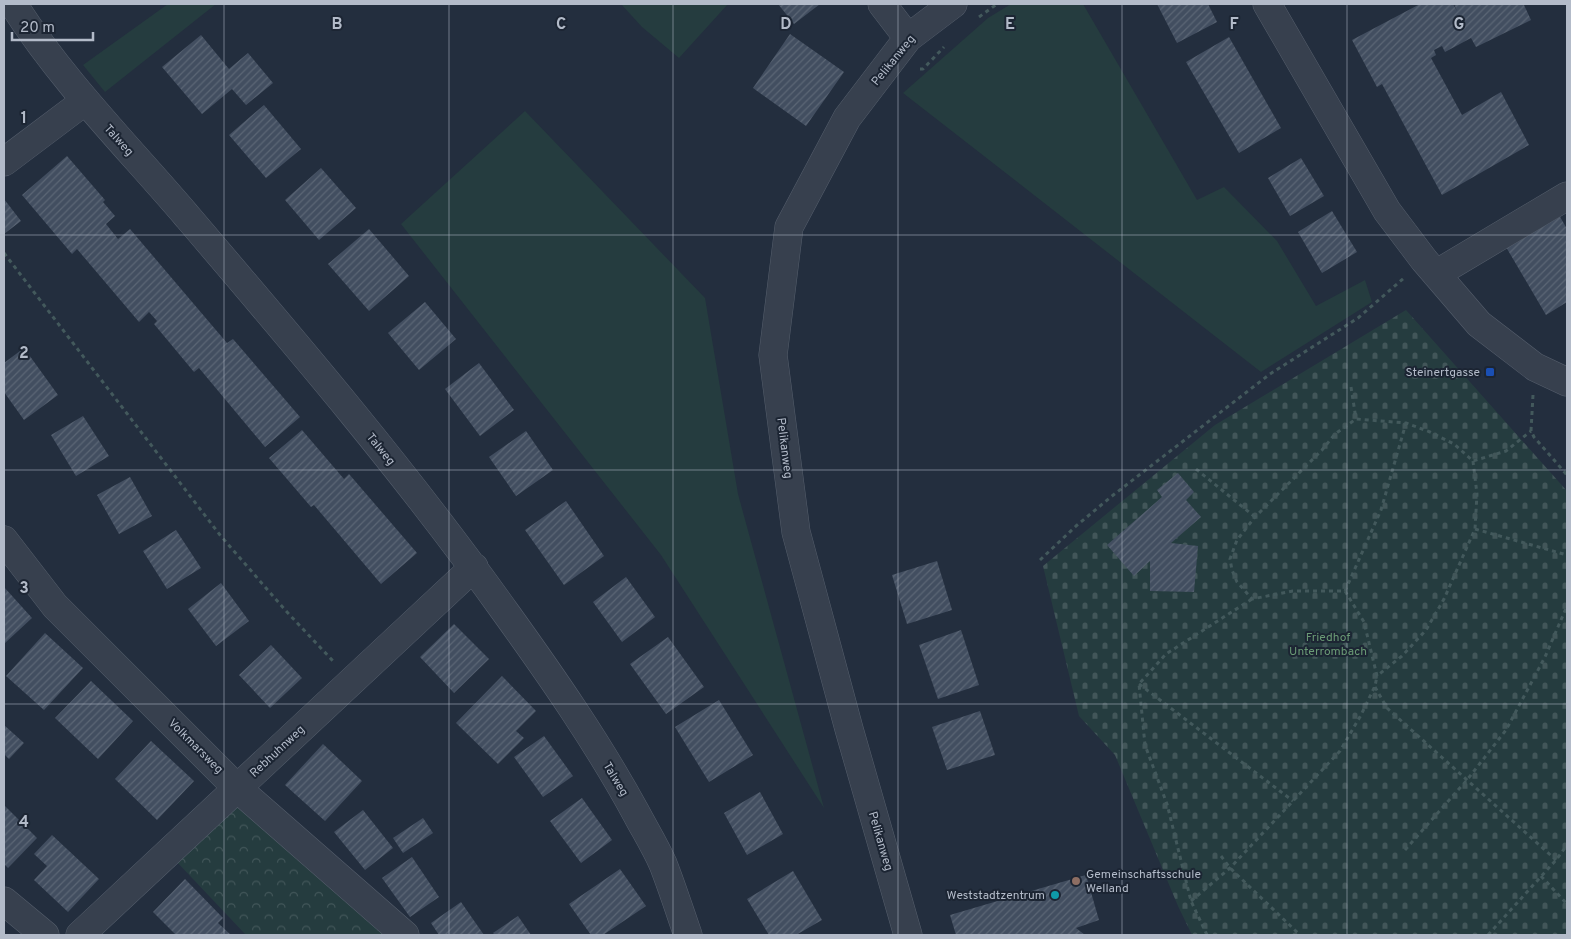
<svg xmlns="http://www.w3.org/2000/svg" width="1571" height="939" viewBox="0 0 1571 939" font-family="Overpass,sans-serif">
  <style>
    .grass { fill: #253c3f }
    .forest { fill: url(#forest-crowns) }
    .cemetery { fill: url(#cemetery-stones) }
    .building { fill: url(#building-hatch) }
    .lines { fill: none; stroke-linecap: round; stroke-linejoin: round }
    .minor-casing { stroke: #555e6c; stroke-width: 29 }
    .path { stroke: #43595c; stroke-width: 3; stroke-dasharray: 4 4; stroke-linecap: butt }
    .minor { stroke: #37404e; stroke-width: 28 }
    .grid { fill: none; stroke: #b3bbc9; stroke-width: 1; stroke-opacity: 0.55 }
    .transit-dot { fill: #1a4fb4; stroke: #1c2533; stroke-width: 2 }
    .education-dot { fill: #8d6e63; stroke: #1c2533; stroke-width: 2 }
    .culture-dot { fill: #0f9aa8; stroke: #1c2533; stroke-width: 2 }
    .labels { text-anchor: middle; stroke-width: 4; stroke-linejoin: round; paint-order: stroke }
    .street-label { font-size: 12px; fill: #b3bbc9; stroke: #1c2533 }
    .poi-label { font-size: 12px; fill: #b3bbc9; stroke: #1c2533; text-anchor: end }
    .park-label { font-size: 12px; fill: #6a9a75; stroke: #1c2533 }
    .grid-label { font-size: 16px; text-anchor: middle; font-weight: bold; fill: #b3bbc9; stroke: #1c2533; stroke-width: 4; stroke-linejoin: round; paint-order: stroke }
  </style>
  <defs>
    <pattern id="forest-crowns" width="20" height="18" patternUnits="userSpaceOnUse" patternTransform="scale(1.25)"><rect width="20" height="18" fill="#253c3f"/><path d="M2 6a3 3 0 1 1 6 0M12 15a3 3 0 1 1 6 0" fill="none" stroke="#425659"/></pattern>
    <pattern id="cemetery-stones" width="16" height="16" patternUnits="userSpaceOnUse" patternTransform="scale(1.25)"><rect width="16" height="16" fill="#253c3f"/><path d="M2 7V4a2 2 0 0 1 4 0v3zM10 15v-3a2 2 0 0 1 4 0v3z" fill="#425659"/></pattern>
    <pattern id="building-hatch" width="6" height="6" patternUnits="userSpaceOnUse" patternTransform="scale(1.25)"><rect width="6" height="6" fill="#424e60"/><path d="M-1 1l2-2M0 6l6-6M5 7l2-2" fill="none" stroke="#5b6675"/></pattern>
  </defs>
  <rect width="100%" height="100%" fill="#232e3e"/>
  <path class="grass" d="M168,4H216L105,92L83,65Z
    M621,4H728L679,58L642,27Z
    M1011,4H1083L1197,200L1224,187L1277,241L1316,306L1365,280L1372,302L1261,372L903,93L988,18Z
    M525,111L705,298L738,494L824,808L661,555L401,224Z"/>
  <path class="forest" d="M238,801L394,935H246L176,861Z"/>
  <path class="cemetery" d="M1406,310L1567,491V935H1192L1178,906L1115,755L1079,716L1043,566L1215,425Z"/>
  <path class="building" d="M778,4H820L794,24Z
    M1157,4H1208L1217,22L1177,43Z
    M1420,4H1453L1457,11L1454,4H1526L1524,5L1531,20L1476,47L1471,38L1445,52L1442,46L1434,50L1436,55L1431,58L1462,115L1501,92L1529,145L1442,195L1382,84L1377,87L1352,40Z
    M790,34L844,72L806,126L753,88Z
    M201,35L229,69L248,53L273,83L246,105L232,89L202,114L162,67Z
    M1229,37L1281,128L1239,153L1186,62Z
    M264,105L301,149L266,178L229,135Z
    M67,156L105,200L103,202L115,216L106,224L118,239L130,229L227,343L233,339L300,417L265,447L199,368L194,372L154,324L157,321L149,312L139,322L77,249L72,254L22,195Z
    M1301,158L1324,196L1290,216L1268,178Z
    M321,168L356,208L319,240L285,200Z
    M4,199L21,221L4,234Z
    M1332,211L1357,252L1322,273L1298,232Z
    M1559,215L1567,229V302L1546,315L1506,247Z
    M369,229L409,276L369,311L328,264Z
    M425,302L456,339L419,370L388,333Z
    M24,348L58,395L24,420L4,392V363Z
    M479,363L514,410L480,436L445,389Z
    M83,416L109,456L76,476L51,435Z
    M302,430L344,479L349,474L417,553L381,584L314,505L311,507L269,458Z
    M526,431L553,470L516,496L489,457Z
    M1178,473L1194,492L1186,500L1201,517L1171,543L1198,546L1194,592L1150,591V561L1134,576L1107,545L1162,497L1157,490Z
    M130,477L152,516L119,534L97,495Z
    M566,501L604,556L564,585L525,530Z
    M176,530L201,568L167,589L143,551Z
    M937,561L952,610L907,624L892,575Z
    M626,577L655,617L622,642L593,602Z
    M221,583L249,621L216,646L188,609Z
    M4,587L32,618L4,644Z
    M454,624L489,659L454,693L420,657Z
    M961,630L979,685L938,699L919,645Z
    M45,633L83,668L44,710L6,676Z
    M668,637L704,687L666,714L630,664Z
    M271,645L302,678L270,708L239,675Z
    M502,676L536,711L516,731L524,738L498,764L456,723Z
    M91,681L133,721L98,759L55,718Z
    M719,700L753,755L709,782L675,727Z
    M980,711L995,755L947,770L932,727Z
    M4,725L24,743L9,759L4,754Z
    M544,736L573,776L543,797L514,757Z
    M151,741L194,781L157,820L115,779Z
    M323,744L362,781L325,821L285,785Z
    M760,792L783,834L747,855L724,813Z
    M582,798L612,840L581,863L550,821Z
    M4,805L37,838L8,868L4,864Z
    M363,810L393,848L365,870L334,832Z
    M423,818L433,833L403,853L393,838Z
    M52,835L99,879L68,912L34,880L47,866L34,854Z
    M412,857L439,897L410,917L382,878Z
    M620,869L646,906L603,935H591L569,904Z
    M793,871L822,920L796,935H769L747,899Z
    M1086,875L1099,920L1076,928L1085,935H956L950,915Z
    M185,879L223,918L218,923L231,935H176L153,912Z
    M461,902L484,935H439L431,923Z
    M518,916L531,935H495L493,933Z"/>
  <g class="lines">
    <g class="minor-casing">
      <path id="minor" d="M13,4C62,81 127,146 186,215C296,344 407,474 506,613C552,677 598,743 636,813C645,830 655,846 663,864C672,887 680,912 688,935
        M882,4L908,38
        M1267,4L1387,211L1424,260L1479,324L1535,367L1567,382
        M4,162L85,101
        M1436,274L1567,196
        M4,540L55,606L237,788L405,935
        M4,901L45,935
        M80,935L474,567
        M908,935L849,729L796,532L773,355L789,227L847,118L908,38L953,4"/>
    </g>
    <path class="path" d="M979,17L997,4
      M920,69H923L944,47
      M4,253L220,535L286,611L333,661
      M1351,387L1356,419
      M1533,395L1531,431L1534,437L1567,475
      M1473,461L1477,494L1475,529L1444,599L1426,630L1402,656L1377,676L1364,622L1345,591H1293L1252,599L1237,582L1232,570L1230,559L1237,540L1255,517L1322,450L1335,434L1356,419L1406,423L1430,432L1454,444L1473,461L1506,451L1531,431
      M1196,469L1255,517
      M1475,529L1567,555
      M1040,560L1076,526L1112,496L1270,374L1358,318L1405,277
      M1345,591L1381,510L1406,423
      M1139,684L1293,801
      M1375,687L1387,708L1556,860
      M1405,850L1467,780L1506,730L1545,657L1567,606
      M1221,856L1230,868L1300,935
      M1541,876L1567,904
      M1191,901L1230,868L1340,751L1361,715L1375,686L1377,676
      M1207,935L1191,901L1167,804L1145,745L1139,684L1166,654L1252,599
      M1488,935L1556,860L1567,845"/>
    <use href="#minor" class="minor"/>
  </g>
  <path class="grid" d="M224,4V935M449,4V935M673,4V935M898,4V935M1122,4V935M1347,4V935M4,235H1567M4,470H1567M4,704H1567"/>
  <rect class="transit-dot" x="1485" y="367" width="10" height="10" rx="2.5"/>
  <circle class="education-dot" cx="1076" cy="881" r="5"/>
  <circle class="culture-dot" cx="1055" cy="895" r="5"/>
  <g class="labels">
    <g class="street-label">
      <text transform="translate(893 60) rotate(-51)" y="4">Pelikanweg</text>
      <text transform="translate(119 140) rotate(48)" y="4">Talweg</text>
      <text transform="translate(785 448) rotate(83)" y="4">Pelikanweg</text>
      <text transform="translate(381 449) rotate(51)" y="4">Talweg</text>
      <text transform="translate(196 746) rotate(45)" y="4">Volkmarsweg</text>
      <text transform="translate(277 751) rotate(-43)" y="4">Rebhuhnweg</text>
      <text transform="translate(616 779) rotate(59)" y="4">Talweg</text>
      <text transform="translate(881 841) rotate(74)" y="4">Pelikanweg</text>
    </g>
    <g class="poi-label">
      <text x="1480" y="376">Steinertgasse</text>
      <text x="1086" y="878" text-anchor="start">Gemeinschaftsschule<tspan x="1086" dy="14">Welland</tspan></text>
      <text x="1045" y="899">Weststadtzentrum</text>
    </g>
    <g class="park-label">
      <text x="1328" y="641">Friedhof<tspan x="1328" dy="14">Unterrombach</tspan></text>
    </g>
  </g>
  <g class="grid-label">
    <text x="337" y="29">B</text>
    <text x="561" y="29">C</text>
    <text x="786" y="29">D</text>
    <text x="1010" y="29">E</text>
    <text x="1234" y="29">F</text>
    <text x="1459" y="29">G</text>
    <text x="24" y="123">1</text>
    <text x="24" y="358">2</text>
    <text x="24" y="593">3</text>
    <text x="24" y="827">4</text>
  </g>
  <rect width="1571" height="939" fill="none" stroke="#b3bbc9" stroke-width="10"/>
  <path d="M12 32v8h81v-8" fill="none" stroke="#b3bbc9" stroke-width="2.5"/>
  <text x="20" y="32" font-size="15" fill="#b3bbc9" stroke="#1c2533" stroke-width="4" paint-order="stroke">20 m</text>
</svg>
